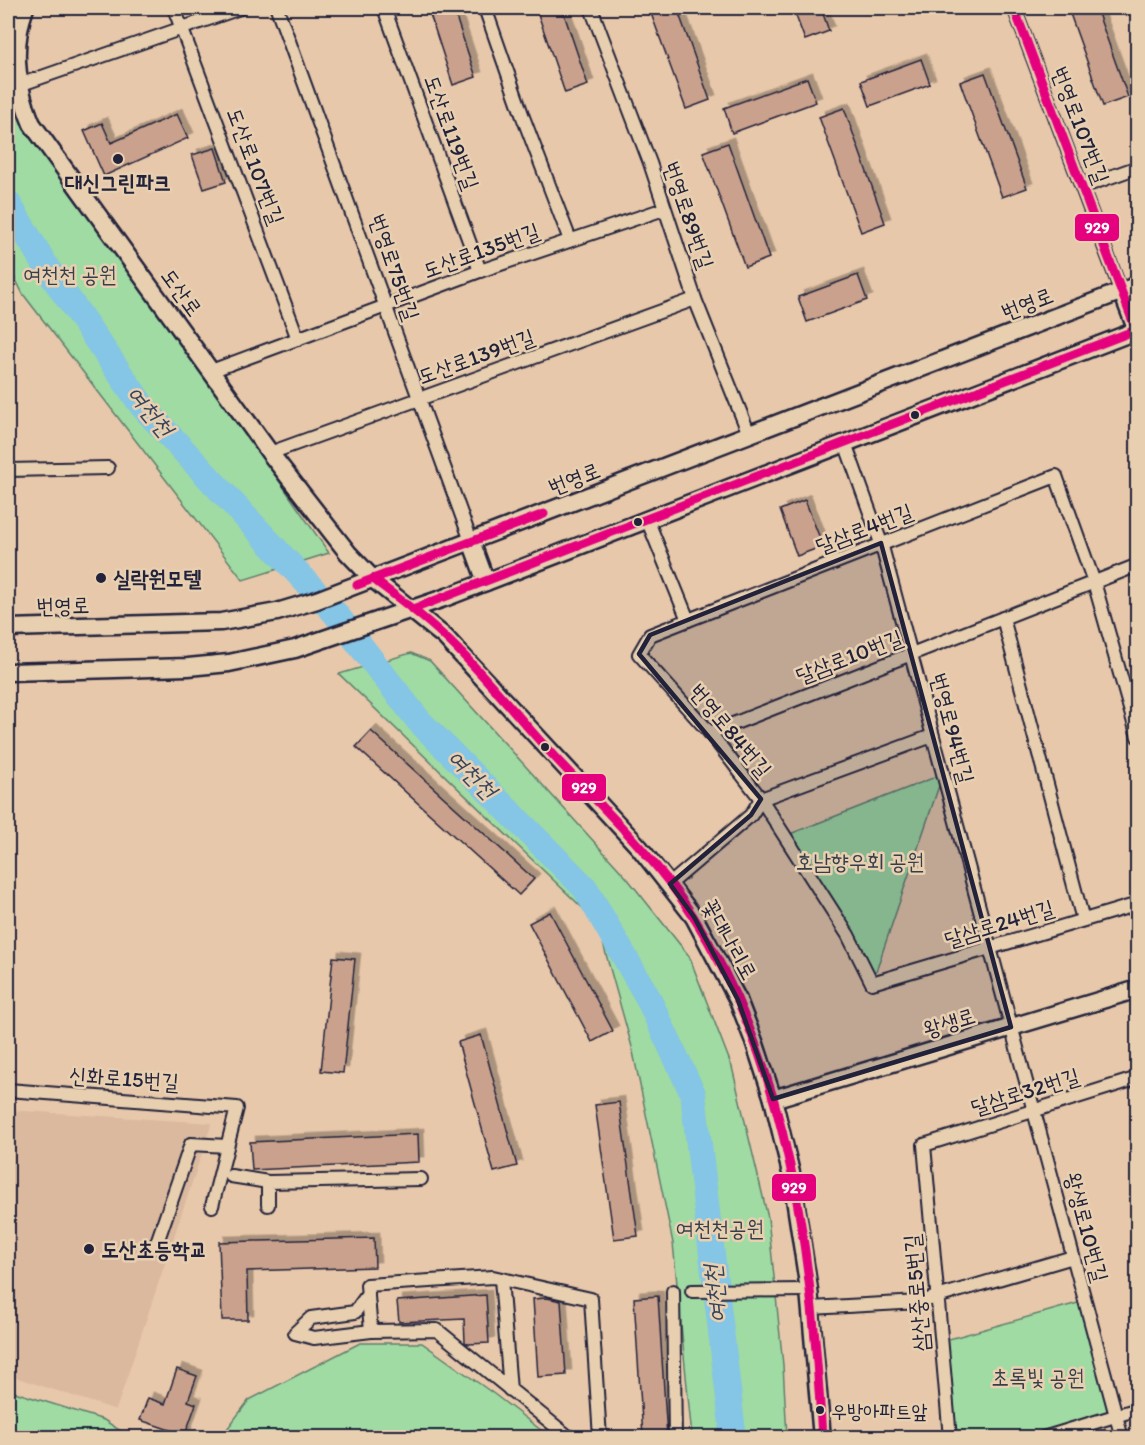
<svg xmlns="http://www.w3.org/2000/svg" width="1145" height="1445" viewBox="0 0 1145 1445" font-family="Itim,'Poor Story',sans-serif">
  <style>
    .built { fill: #dbb99f }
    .green { fill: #9fdba2; stroke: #607e6e; stroke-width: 1.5 }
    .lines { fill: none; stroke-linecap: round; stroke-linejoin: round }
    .river { stroke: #85c5e5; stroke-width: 26 }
    .building { fill: #caa18c; stroke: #22223b; stroke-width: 1.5; filter: url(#shadow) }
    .minor-casing { stroke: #22223b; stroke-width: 16 }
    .tertiary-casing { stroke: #22223b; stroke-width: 20 }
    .secondary-casing { stroke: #22223b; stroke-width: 21 }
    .minor { stroke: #e7cfb0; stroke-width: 12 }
    .tertiary { stroke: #e7cfb0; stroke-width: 15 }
    .secondary { stroke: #e7cfb0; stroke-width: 16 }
    .bus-1-casing { stroke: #e7cfb0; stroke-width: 14 }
    .bus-1 { stroke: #e5007d; stroke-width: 9 }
    .marked { fill: #22223b; fill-opacity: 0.2; stroke: #22223b; stroke-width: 4.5; stroke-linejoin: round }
    .poi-dot { fill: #22223b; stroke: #e7cfb0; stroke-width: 2 }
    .labels { text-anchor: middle; stroke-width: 5; stroke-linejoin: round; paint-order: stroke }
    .bus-label { font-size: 20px; fill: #22223b; stroke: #e7cfb0; text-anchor: start }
    .street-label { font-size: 22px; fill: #22223b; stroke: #e7cfb0 }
    .poi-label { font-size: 22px; font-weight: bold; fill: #22223b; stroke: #e7cfb0; text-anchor: start }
    .park-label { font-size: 22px; fill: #353e4a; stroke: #e7cfb0 }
    .water-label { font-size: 24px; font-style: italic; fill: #36435d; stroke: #e7cfb0 }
    .line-badge { stroke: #e7cfb0; stroke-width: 2 }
    .badge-label { font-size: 16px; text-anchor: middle; font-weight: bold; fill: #fff }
  </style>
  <defs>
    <filter id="shadow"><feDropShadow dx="5.5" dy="-5.5" stdDeviation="0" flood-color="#0004"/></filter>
  </defs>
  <rect width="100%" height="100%" fill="#e8c8aa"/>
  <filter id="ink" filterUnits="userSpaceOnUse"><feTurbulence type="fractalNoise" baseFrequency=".0167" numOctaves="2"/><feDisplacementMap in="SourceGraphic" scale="12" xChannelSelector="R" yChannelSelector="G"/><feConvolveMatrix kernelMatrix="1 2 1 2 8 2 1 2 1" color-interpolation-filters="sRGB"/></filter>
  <g filter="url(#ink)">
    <!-- built -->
    <path class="built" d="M8,1110L212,1123L116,1410L8,1375Z"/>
    <!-- green -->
    <g class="green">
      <path d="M8,8H21L19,106L329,553L243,580L23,294L8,264Z"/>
      <path d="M411,653L430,661L627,878L689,956L732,1067L768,1218L783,1365L787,1437H692L673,1243L632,1047L597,922L339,674Z"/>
      <path d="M943,774L872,983L785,836Z"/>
      <path d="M1085,1301L1116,1416L1043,1437H950L942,1341Z"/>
      <path d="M360,1343H422L494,1394L550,1437H221L249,1400Z"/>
      <path d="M8,1390L104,1420L130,1437H8Z"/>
    </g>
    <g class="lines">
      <!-- river -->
      <path class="river" d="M8,203L47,268L143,407L335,613L419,721L585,888L647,996L693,1094L732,1424L730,1438"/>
    </g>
    <!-- building -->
    <g class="building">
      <path d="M428,8H453L476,77L453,85Z"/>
      <path d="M536,8H562L588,85L565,93Z"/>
      <path d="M649,8H677L710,100L686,109Z"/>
      <path d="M793,8H821L829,31L805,40Z"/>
      <path d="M1068,8H1096L1128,97L1103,106Z"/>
      <path d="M921,59L930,84L870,106L861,81Z"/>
      <path d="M985,73L1027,188L1002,197L960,82Z"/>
      <path d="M807,78L816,102L732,133L724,108Z"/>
      <path d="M844,108L885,223L861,232L819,117Z"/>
      <path d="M177,114L188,138L104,176L84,131L102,123L111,143Z"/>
      <path d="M728,143L769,258L745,267L703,152Z"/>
      <path d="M215,148L226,182L204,189L192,155Z"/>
      <path d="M858,275L867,300L807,322L798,297Z"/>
      <path d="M805,500L823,546L797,556L780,510Z"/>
      <path d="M371,731L534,879L519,895L356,747Z"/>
      <path d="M550,912L613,1031L592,1042L529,923Z"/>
      <path d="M333,957L355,959L343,1073L321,1071Z"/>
      <path d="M481,1035L517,1166L494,1172L458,1042Z"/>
      <path d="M619,1102L638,1236L614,1239L595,1105Z"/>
      <path d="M418,1134L419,1162L252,1170L250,1142Z"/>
      <path d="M374,1238L375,1267L247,1271L248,1320H222L219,1242Z"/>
      <path d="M486,1295L489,1343L468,1344L465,1342L464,1319L399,1322L397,1301Z"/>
      <path d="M658,1296L667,1437H643L634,1298Z"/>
      <path d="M547,1298L561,1301L566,1375L538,1377L533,1299Z"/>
      <path d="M177,1369L197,1376L188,1401L196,1404L185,1435L140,1420L148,1398L165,1404Z"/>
    </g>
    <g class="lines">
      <defs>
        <g id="minor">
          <path d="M174,8L298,339"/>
          <path d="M277,8L471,541"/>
          <path d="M384,8L480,271"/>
          <path d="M485,8L523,117L570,240"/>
          <path d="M591,8L650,163L695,299L749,434"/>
          <path d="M1014,8L1121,291"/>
          <path d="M8,85H19L240,8"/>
          <path d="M1082,187L1138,167"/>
          <path d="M211,371L480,271L664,209"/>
          <path d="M845,443L881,543L1122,1438"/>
          <path d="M270,453L695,299"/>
          <path d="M8,470L108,468"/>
          <path d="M647,519L688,620"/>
          <path d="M1003,618L1083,920"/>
          <path d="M710,733L1138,565"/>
          <path d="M1138,737L1094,582L1056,476L650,635L639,654L710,733L761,799L848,935L872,983L1138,904"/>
          <path d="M670,884L751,815L761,799L932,736"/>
          <path d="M8,1090L237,1108L212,1206"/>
          <path d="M231,1176L268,1182"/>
          <path d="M268,1205V1182L421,1179"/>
          <path d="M155,1248L191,1144L227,1146"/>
          <path d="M501,1279L510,1390"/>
          <path d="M673,1291L675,1438"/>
          <path d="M692,1291L809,1290"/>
          <path d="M368,1294L355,1312L311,1318L295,1333L314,1338L371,1331"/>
          <path d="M811,1308L920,1302L1073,1257"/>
          <path d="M570,1438L437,1330L371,1331L367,1285L493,1277L591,1299L600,1438"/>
          <path d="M950,1438L924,1145L1138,1078"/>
          <path d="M1043,1438L1138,1409"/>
        </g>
        <path id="tertiary" d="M1121,291L1138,335"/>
        <g id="secondary">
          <path d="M25,8C11,47 16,86 32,124L270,453L348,553L373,579L445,637L639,847L694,917L738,1000L755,1044L773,1099L791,1173L809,1290L822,1438"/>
          <path d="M471,541L486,582"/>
          <path d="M8,628L221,622L277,612L317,600L1138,285"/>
          <path d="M8,672L188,667L229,663L295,649L447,597L1138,330"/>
          <path d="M773,1099L1138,989"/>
        </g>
      </defs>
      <!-- minor casing -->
      <use href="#minor" class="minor-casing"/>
      <!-- tertiary casing -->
      <use href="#tertiary" class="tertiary-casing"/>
      <!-- secondary casing -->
      <use href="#secondary" class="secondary-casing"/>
      <!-- minor -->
      <use href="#minor" class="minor"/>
      <!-- tertiary -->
      <use href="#tertiary" class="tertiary"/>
      <!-- secondary -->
      <use href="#secondary" class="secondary"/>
      <defs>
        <g id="bus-1">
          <path d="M373,579C397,597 422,615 444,636C483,672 515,714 550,752C599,805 654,855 693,916C791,1070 812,1259 822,1438"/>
          <path d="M357,585L544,514"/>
          <path d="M413,609L1136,330L1014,8"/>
        </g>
      </defs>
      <!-- bus-1 casing -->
      <use href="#bus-1" class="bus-1-casing"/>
      <!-- bus-1 -->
      <use href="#bus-1" class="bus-1"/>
    </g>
  </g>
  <!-- marked area -->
  <path class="marked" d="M881,543L1011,1027L773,1099L738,1000L694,917L670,884L751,815L761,799L639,654L650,635Z"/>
  <!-- markers -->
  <g class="poi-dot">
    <circle cx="118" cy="159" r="6"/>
    <circle cx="915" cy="415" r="5"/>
    <circle cx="638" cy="522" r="5"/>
    <circle cx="101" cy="578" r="6"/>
    <circle cx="545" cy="747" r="5"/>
    <circle cx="89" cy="1249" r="6"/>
    <circle cx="820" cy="1410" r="5"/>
  </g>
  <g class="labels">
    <!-- bus labels -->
    <g class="bus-label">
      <text x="831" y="1418">우방아파트앞</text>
    </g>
    <!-- street labels -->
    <g class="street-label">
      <text transform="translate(1081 125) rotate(69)" y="8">번영로107번길</text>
      <text transform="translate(452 132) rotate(70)" y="8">도산로119번길</text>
      <text transform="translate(256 166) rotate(69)" y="8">도산로107번길</text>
      <text transform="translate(689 215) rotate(71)" y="8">번영로89번길</text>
      <text transform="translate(481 250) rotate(-20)" y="8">도산로135번길</text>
      <text transform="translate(395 267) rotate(71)" y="8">번영로75번길</text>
      <text transform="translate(182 292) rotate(54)" y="8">도산로</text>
      <text transform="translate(1027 303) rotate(-21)" y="8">번영로</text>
      <text transform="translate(476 356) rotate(-20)" y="8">도산로139번길</text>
      <text transform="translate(574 478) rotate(-21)" y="8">번영로</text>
      <text transform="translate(864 528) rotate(-21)" y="8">달삼로4번길</text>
      <text transform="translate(63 605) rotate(-1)" y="8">번영로</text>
      <text transform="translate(849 656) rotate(-21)" y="8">달삼로10번길</text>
      <text transform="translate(953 728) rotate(75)" y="8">번영로94번길</text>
      <text transform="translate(731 730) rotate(50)" y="8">번영로84번길</text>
      <text transform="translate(999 923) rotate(-17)" y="8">달삼로24번길</text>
      <text transform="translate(730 939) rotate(61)" y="8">꽃대나리로</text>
      <text transform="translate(949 1022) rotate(-17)" y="8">왕생로</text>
      <text transform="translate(124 1078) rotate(4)" y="8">신화로15번길</text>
      <text transform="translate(1025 1091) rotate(-17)" y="8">달삼로32번길</text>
      <text transform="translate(1087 1227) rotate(75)" y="8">왕생로10번길</text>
      <text transform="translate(916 1293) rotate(-95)" y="8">삼산중로5번길</text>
    </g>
    <!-- poi labels -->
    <g class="poi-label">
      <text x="118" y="190" text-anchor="middle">대신그린파크</text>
      <text x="113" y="586">실락원모텔</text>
      <text x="101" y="1257">도산초등학교</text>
    </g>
    <!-- park labels -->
    <g class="park-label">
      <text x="70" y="282">여천천 공원</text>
      <text x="860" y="869">호남향우회 공원</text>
      <text x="720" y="1236">여천천공원</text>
      <text x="1038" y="1385">초록빛 공원</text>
    </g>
    <!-- water labels -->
    <g class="water-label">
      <text transform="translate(150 411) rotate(50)" y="8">여천천</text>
      <text transform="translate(472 774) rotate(45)" y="8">여천천</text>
      <text transform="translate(715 1294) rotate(-96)" y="8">여천천</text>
    </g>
  </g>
  <g class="line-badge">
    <rect x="1074" y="213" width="46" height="29" rx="6" fill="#e5007d"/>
    <rect x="561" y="773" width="46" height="29" rx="6" fill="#e5007d"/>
    <rect x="771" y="1173" width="46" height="29" rx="6" fill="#e5007d"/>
  </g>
  <g class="badge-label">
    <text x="1097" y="233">929</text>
    <text x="584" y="793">929</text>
    <text x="794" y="1193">929</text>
  </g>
  <!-- margin -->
  <rect width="1145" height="1445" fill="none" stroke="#e7cfb0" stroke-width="30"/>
  <rect x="15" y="15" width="1115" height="1415" fill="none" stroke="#22223b" stroke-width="2" filter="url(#ink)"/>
</svg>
